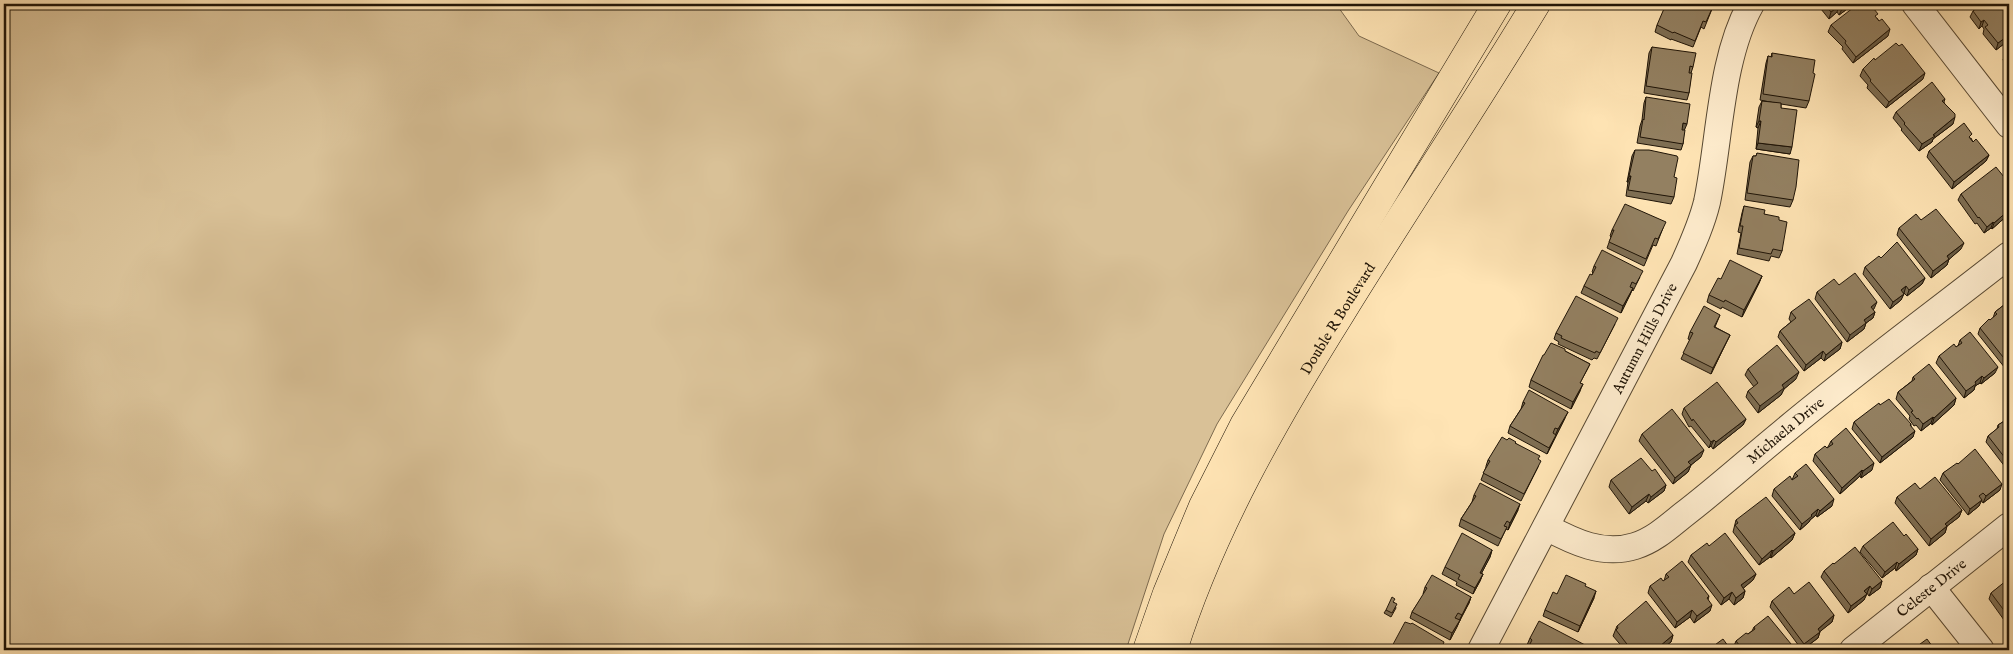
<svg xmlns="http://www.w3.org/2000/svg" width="2013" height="654" viewBox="0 0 2013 654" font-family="'IM FELL English',serif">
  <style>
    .green { fill: #d9c197; stroke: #7c6a4f }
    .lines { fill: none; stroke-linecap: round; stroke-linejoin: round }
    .minor-casing { stroke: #574832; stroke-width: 28 }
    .major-casing { stroke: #1f1407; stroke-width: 29 }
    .minor { stroke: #ffedce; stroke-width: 26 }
    .major { stroke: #ffe4b4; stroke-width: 28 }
    .wall { fill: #7e6e53; stroke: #1f1407 }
    .shaded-wall { fill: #675a44; stroke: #1f1407 }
    .building { fill: #938061; stroke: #1f1407 }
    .labels { text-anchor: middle; stroke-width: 4; stroke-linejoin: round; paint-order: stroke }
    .street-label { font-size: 15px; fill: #1f1407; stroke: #ffedce }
  </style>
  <rect width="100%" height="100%" fill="#ffe4b4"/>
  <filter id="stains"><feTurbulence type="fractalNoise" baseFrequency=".004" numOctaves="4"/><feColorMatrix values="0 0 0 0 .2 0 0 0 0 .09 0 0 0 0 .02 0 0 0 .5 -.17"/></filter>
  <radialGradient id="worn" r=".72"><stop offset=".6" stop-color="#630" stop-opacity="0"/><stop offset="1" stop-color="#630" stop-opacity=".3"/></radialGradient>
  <!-- green -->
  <path class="green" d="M4,4H1336L1359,36L1439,73L1348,211L1217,424L1164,534L1126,650H4Z"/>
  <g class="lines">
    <defs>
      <g id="minor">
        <path d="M1915,4L2009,125"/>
        <path id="s1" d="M1546,527C1574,542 1603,556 1635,546C1654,540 1668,527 1683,515C1717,489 1749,460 1782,433C1856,371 1934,314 2009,255"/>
        <path d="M1931,587L1981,650"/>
        <path id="s2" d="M1481,650L1684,263C1693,243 1702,223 1707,202C1720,140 1720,59 1751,4"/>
        <path id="s3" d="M1853,650L2009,526"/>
      </g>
      <g id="major">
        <path d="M1147,650L1167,593L1203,506L1244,425L1497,4"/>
        <path id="s4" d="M1173,650C1211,530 1274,420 1341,313C1405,209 1473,108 1536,4"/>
      </g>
    </defs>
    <!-- minor casing -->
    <use href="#minor" class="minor-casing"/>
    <!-- major casing -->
    <use href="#major" class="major-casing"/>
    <!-- minor -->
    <use href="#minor" class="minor"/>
    <!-- major -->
    <use href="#major" class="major"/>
  </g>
  <!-- wall -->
  <g class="wall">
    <path d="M1714,4L1704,29L1701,27L1693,47L1671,39V40L1655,32L1657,25Z"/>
    <path d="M1817,4H1854L1839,15L1837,12L1829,19Z"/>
    <path d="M1964,4H1972L1967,8Z"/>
    <path d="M2009,4V40L1996,50L1983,34L1984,29L1982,26L1979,29L1970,17L1973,11Z"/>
    <path d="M1877,18L1888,36L1853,63L1842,49L1843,47L1828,32L1831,25Z"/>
    <path d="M1652,47L1693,67L1691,73L1689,93L1687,100L1644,93L1649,53Z"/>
    <path d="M2009,50V67L2003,60L2006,53Z"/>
    <path d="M1772,53L1809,101L1806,108L1781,104V108L1790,154L1756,149L1758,128L1756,127L1759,107L1762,101L1775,103L1760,100L1766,63L1768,56L1771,57Z"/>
    <path d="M1875,60L1923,79L1886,108L1867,88L1868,85L1860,76L1863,69Z"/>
    <path d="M1646,97L1684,130L1683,144L1681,150L1637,143L1640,126L1642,120L1644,103Z"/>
    <path d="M1945,99L1944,102L1953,124L1933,139L1932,142L1919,151L1901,130L1902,129L1893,118L1896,112Z"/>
    <path d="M1971,138L1973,142L1989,155L1986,161L1952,189L1927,157L1929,151Z"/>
    <path d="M1635,150L1674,197L1671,204L1626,196L1628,182H1627L1632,156Z"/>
    <path d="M1757,153L1793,200L1790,207L1745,200L1750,162L1753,156H1756Z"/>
    <path d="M2008,182L2006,186L2009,190V214L1992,229L1991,228L1984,233L1977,223L1975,224L1958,200L1961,194Z"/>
    <path d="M1744,206L1779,220L1782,251L1779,258L1771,256L1769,261L1737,254L1741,233L1738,232L1742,213Z"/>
    <path d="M1921,220L1961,249L1949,259L1947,265L1931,278L1897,235L1899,228Z"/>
    <path d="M1663,228L1656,246L1653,245L1644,266L1607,248L1611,237L1610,236L1612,230Z"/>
    <path d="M1881,258L1925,278L1922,284L1907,296L1904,293L1901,300L1890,309L1863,274L1865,267Z"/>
    <path d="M1594,266L1640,277L1633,291L1632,290L1621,313L1581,293L1584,286L1593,273L1592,272Z"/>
    <path d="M1762,276L1759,283L1742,317L1722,307L1721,309L1707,302L1709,295L1721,279Z"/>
    <path d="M1839,285L1874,309L1873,310L1875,312L1873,318L1866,323L1864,329L1847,342L1815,299L1817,292Z"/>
    <path d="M2009,301V365L2005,368L1978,334L1980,328L1993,318L1995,312Z"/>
    <path d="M1791,312L1842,342L1840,349L1824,361L1821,358L1804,371L1778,337L1780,331L1791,322L1789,319Z"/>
    <path d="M1720,315L1715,327L1730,335L1727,341L1711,374L1681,359L1690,340L1688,339L1690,332Z"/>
    <path d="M1615,324L1597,359L1594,358L1592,360L1558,344L1559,342L1554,339L1556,333Z"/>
    <path d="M1960,340L1995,373L1981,384L1980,383L1975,386L1974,390L1964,398L1936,363L1939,356L1956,347L1958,346Z"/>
    <path d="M1565,351L1590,364L1587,370L1580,383V391L1571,409L1529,387L1531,380L1544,355Z"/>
    <path d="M1748,369L1796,379L1784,389L1781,395L1758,413L1746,397L1748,391L1754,387L1745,375Z"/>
    <path d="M1913,377L1956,398L1954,405L1932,425L1931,423L1921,431L1916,425L1914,426L1909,419L1910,416L1896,399L1898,392L1912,381Z"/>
    <path d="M1523,402L1565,418L1547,454L1508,433L1510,426L1521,409Z"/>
    <path d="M1880,405L1911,424V426L1913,437L1880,463L1852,429L1854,422Z"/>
    <path d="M1684,408L1746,419L1743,425L1713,449L1711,446L1709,448L1691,426L1689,427L1682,414Z"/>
    <path d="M2009,418V472L1986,442L1988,436L1997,429L1998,425Z"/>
    <path d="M1642,434L1701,457L1691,465L1688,472L1673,484L1639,441Z"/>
    <path d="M1831,441L1872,470L1861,478L1860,476L1840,494L1813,461L1815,454L1828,447Z"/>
    <path d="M1515,443L1539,460L1538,467L1521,501L1481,480L1486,467V466L1488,460Z"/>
    <path d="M1958,464L2000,490L1983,503L1981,500L1979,506L1968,515L1940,480L1943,473Z"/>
    <path d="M1652,471L1666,485L1664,491L1648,503L1646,501L1629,514L1609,487L1611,480Z"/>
    <path d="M1795,473L1832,506L1817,517L1816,515L1810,520L1809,522L1800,530L1772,496L1774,489L1792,480Z"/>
    <path d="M1920,489L1962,510L1959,517L1947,526L1945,533L1929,546L1895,503L1897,497Z"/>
    <path d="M1474,495L1518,510L1508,530L1506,529L1498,546L1459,526L1461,519L1472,502Z"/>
    <path d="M1736,520L1795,533L1792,540L1771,558L1770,557L1759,565L1733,532Z"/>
    <path d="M1904,536L1918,549L1916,555L1896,571L1895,568L1882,578L1860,552L1863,546Z"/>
    <path d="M1709,546L1756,574L1753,580L1743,588L1745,591L1743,598L1734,605L1729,599L1721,605L1688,562L1691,555Z"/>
    <path d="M1492,550L1490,557L1481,574H1483L1480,581L1473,594L1456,585L1457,582L1442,574L1445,567Z"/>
    <path d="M1834,564L1882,581L1880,588L1869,596L1867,593L1866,594L1864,600L1848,613L1821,577L1824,571Z"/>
    <path d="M1666,574L1709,596L1708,600L1710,611L1694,623L1690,617L1675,628L1648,593L1650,586L1664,581Z"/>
    <path d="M2009,574V627L1989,599L1991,593L2004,583L2006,577Z"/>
    <path d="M1425,587L1471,597L1469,603L1450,640L1410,618L1412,612L1424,594H1423Z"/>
    <path d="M1585,587L1594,598L1578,632L1543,616L1545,610L1557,594Z"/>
    <path d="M1794,594L1834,615L1832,622L1820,631L1818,638L1802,650L1770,607L1772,601Z"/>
    <path d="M1394,602L1396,608L1391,617L1384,613L1386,610Z"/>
    <path d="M1617,626L1673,635L1671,642L1662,649L1663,650H1625L1613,636Z"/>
    <path d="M1754,627L1796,650H1735L1733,648L1736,641L1748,634L1752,631Z"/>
    <path d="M1530,638L1585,650L1529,646L1527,645Z"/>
  </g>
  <!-- shaded-wall -->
  <g class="shaded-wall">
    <path d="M1848,4H1854L1839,15L1842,9Z"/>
    <path d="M1839,6L1837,12L1829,19L1831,12Z"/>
    <path d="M1984,20L1982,26L1979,29L1981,22Z"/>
    <path d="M1890,29L1888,36L1853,63L1856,57Z"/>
    <path d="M2009,35V40L1996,50L1998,43Z"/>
    <path d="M1925,73L1923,79L1886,108L1889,102Z"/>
    <path d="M1955,117L1953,124L1933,139L1932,142L1919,151L1922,144Z"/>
    <path d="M1759,121H1761L1758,128L1756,127Z"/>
    <path d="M1683,123L1687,124L1684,131L1680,130Z"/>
    <path d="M1758,143L1792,147L1790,154L1756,149Z"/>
    <path d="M1989,155L1986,161L1952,189L1954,182Z"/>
    <path d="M1629,176H1631L1628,182H1627Z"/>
    <path d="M2009,210V214L1992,229L1994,223Z"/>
    <path d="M1993,222L1991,228L1984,233L1987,227Z"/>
    <path d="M1964,243L1961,249L1945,263L1947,256Z"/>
    <path d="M1949,259L1947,265L1931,278L1933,271Z"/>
    <path d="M1762,276L1759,283L1742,317L1744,310Z"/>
    <path d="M1925,278L1922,284L1907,296L1909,290Z"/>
    <path d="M1906,286L1904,293L1898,297L1901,290Z"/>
    <path d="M1633,288L1630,295L1621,313L1623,306Z"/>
    <path d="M1904,294L1901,300L1890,309L1893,302Z"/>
    <path d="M1877,302L1874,309L1868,313L1871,307Z"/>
    <path d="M1875,312L1873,318L1866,323L1864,329L1847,342L1850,335L1864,320Z"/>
    <path d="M1730,335L1727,341L1711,374L1713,368Z"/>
    <path d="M1842,342L1840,349L1824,361L1826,355Z"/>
    <path d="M1823,351L1821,358L1804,371L1806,365Z"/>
    <path d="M2009,360V365L2005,368L2007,362Z"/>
    <path d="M1998,367L1995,373L1981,384L1984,378Z"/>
    <path d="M1799,372L1796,379L1784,389L1781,395L1758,413L1760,406L1782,385Z"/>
    <path d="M1982,376L1980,383L1975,386L1974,390L1964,398L1966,391L1975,382Z"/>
    <path d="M1583,384L1580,391L1571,409L1573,402Z"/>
    <path d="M1956,398L1954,405L1932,425L1934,418Z"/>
    <path d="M1568,412L1547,454L1558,429Z"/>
    <path d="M1933,417L1931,423L1921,431L1923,424Z"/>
    <path d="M1746,419L1743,425L1713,449L1716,442Z"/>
    <path d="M1915,431L1913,437L1880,463L1882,457Z"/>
    <path d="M1714,440L1711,446L1709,448L1711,442Z"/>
    <path d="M1704,450L1701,457L1686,469L1688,462Z"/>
    <path d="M1874,463L1872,470L1861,478L1863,471Z"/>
    <path d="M1691,465L1688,472L1673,484L1675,478Z"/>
    <path d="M1862,470L1860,476L1840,494L1842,488Z"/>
    <path d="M2002,484L2000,490L1983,503L1986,496Z"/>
    <path d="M1666,485L1664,491L1648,503L1651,497Z"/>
    <path d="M1649,494L1646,501L1629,514L1632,507Z"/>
    <path d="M1834,499L1832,506L1817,517L1820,511Z"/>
    <path d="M1982,500L1979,506L1968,515L1970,509Z"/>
    <path d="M1520,504L1518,510L1508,530L1510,523Z"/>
    <path d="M1818,509L1816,515L1810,520L1809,522L1800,530L1802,524L1811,515Z"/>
    <path d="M1962,510L1959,517L1942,530L1945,524Z"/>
    <path d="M1947,526L1945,533L1929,546L1931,539Z"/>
    <path d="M1795,533L1792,540L1771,558L1773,551Z"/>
    <path d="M1918,549L1916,555L1896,571L1899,564Z"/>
    <path d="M1492,550L1490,557L1478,580L1480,573Z"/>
    <path d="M1772,550L1770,557L1759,565L1762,559Z"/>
    <path d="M1897,562L1895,568L1882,578L1885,572Z"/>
    <path d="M1483,574L1480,581L1473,594L1475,588Z"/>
    <path d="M1756,574L1753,580L1739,592L1741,585Z"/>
    <path d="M1882,581L1880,588L1869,596L1872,589Z"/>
    <path d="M1870,586L1867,593L1862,597L1864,591Z"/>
    <path d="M1596,591L1594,598L1578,632L1580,626Z"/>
    <path d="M1745,591L1743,598L1734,605L1736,598Z"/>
    <path d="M1732,592L1729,599L1721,605L1724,598Z"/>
    <path d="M1867,594L1864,600L1848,613L1851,606Z"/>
    <path d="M1471,597L1469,603L1459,621Z"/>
    <path d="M1712,605L1710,611L1694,623L1697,616Z"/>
    <path d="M1692,610L1690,617L1675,628L1677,622Z"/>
    <path d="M1834,615L1832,622L1817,634L1820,632L1818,638L1802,650L1804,644L1818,629Z"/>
    <path d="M1460,620L1457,627L1450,640L1452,633Z"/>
    <path d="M1673,635L1671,642L1660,650V646Z"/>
  </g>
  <!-- building -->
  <g class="building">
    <path d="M1666,4H1714L1706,22L1703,21L1695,41L1674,32L1673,33L1657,25Z"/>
    <path d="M1824,4H1848L1842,9L1839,6L1831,12Z"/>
    <path d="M1858,4H1870L1878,14L1875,16L1879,21L1882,19L1890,29L1856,57L1845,43L1846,41L1831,25Z"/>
    <path d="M1982,4H2009V35L1998,43L1985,27L1988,25L1984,20L1981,22L1973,11Z"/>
    <path d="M1896,43L1899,46L1902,44L1925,73L1889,102L1870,81L1871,80L1863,69L1874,58L1875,60Z"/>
    <path d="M1652,47L1696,53L1693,67L1690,66L1689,73H1692L1689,93L1646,86Z"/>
    <path d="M2009,50V58L2006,53Z"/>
    <path d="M1772,53L1815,60L1813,73L1815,74L1809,101L1763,94L1768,56L1772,57Z"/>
    <path d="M1932,82L1945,99L1942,101L1955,114V117L1933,135L1935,136L1922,144L1904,124L1905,123L1896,112Z"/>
    <path d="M1646,97L1690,104L1687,124L1683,123L1682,130H1685L1683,144L1640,137L1643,119L1644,120Z"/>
    <path d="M1762,101L1781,103V108L1797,110L1792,147L1758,143L1761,121H1759Z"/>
    <path d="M1964,123L1972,134L1969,137L1973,142L1976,139L1989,155L1954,182L1929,151Z"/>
    <path d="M1635,150H1649L1677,156L1678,158L1674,177L1677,178L1674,197L1628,190L1631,176H1629Z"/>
    <path d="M1757,153L1799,160L1796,187L1793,200L1747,193L1753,156H1756Z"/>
    <path d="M1996,167L2008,182L2005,184L2009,190V210L1994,223L1993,222L1987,227L1979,217L1978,218L1961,194Z"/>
    <path d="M1625,204L1666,222L1658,239L1655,238L1646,259L1609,242L1614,230H1612Z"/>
    <path d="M1744,206L1765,210L1764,214L1779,217V220L1787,222L1782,251L1773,249L1771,254L1739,248L1743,226H1740Z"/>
    <path d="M1936,209L1964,243L1947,256L1949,259L1933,271L1899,228L1916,214L1921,220Z"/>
    <path d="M1897,242L1925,278L1909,290L1906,286L1901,290L1904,294L1893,302L1865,267L1879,256L1881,258Z"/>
    <path d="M1602,250L1643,271L1636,284L1632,282L1630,287L1633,288L1623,306L1584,286L1590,274L1592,275L1596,267L1594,266Z"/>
    <path d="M1730,260L1762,276L1744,310L1725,300L1724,302L1709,295L1718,278L1721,279Z"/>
    <path d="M1855,273L1877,302L1871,307L1875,312L1864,320L1866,323L1850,335L1817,292L1834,279L1839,285Z"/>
    <path d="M1576,296L1618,318L1600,353L1596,351L1595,353L1561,338L1562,336L1556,333Z"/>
    <path d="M1809,299L1842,342L1826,355L1823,351L1806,365L1780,331L1796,318L1791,312Z"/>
    <path d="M2009,301V360L2007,362L1980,328L1989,319L1990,320L1997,314L1995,312Z"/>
    <path d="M1704,306L1720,315L1714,327L1730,335L1713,368L1683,353L1693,333L1690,332Z"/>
    <path d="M1970,332L1998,367L1984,378L1982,376L1975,382L1976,384L1966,391L1939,356L1954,344L1956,347L1962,343L1960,340Z"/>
    <path d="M1551,343L1565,349V351L1590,364L1580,383L1583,384L1573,402L1531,380L1543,355H1544Z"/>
    <path d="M1777,345L1799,372L1782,385L1784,388L1760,406L1748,391L1758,383L1748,369Z"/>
    <path d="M1929,364L1956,398L1934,418L1933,417L1923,424L1918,418L1917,419L1911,412L1913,411L1898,392L1915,379L1913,377Z"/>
    <path d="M1717,382L1746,419L1716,442L1714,440L1711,442L1693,419L1692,421L1684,408Z"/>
    <path d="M1529,390L1568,412L1558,429L1555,428L1553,433L1556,435L1549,448L1510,426L1525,403L1523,402Z"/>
    <path d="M1889,399L1911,424L1910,425L1915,431L1882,457L1854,422L1879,403L1880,405Z"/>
    <path d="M1672,409L1704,450L1688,462L1691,465L1675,478L1642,434Z"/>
    <path d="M2009,418V463L1988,436L1999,427L1998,425Z"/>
    <path d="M1846,428L1874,463L1863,471L1862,470L1842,488L1815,454L1825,446L1827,448L1833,444L1831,441Z"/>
    <path d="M1502,437L1507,440L1509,438L1516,442L1515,443L1540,456L1538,459L1541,461L1524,494L1483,473L1490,461L1488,460Z"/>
    <path d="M1975,449L2002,484L1986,496L1983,493L1979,496L1982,500L1970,509L1943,473L1957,463L1958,464Z"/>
    <path d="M1641,458L1652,471L1655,469L1666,485L1651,497L1649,494L1632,507L1611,480Z"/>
    <path d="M1806,464L1834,499L1820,511L1818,509L1811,515L1812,516L1802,524L1774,489L1790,476L1792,480L1798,476L1795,473Z"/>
    <path d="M1935,477L1962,510L1945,524L1947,526L1931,539L1897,497L1915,483L1920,489Z"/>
    <path d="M1480,483L1520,504L1510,523L1507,521L1504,526L1507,527L1501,539L1461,519L1476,496L1474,495Z"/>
    <path d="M1766,497L1795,533L1773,551L1772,550L1762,559L1735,525L1738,523L1736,520Z"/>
    <path d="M1893,522L1904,536L1906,534L1918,549L1899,564L1897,562L1885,572L1863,546Z"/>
    <path d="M1462,533L1492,550L1480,573L1483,574L1475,588L1458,579L1460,575L1445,567Z"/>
    <path d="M1725,533L1756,574L1741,585L1745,591L1736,598L1732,592L1724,598L1691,555L1707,543L1709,546Z"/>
    <path d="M1855,547L1882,581L1872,589L1870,586L1864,591L1867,594L1851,606L1824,571L1833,563L1834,564Z"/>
    <path d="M1682,561L1709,596L1707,598L1712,605L1697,616L1692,610L1677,622L1650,586L1661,578L1663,581L1669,577L1666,574Z"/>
    <path d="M2009,574V617L1991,593L2007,580L2006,577Z"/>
    <path d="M1432,575L1471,597L1462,615L1458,613L1455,618L1460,620L1452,633L1412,612L1427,588L1425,587Z"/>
    <path d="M1566,575L1586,584L1585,586L1596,591L1580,626L1545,610L1553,592L1557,594Z"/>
    <path d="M1809,582L1834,615L1818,629L1820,632L1804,644L1772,601L1789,587L1794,594Z"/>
    <path d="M1392,597L1395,599L1393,602L1397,604L1392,613L1386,610Z"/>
    <path d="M1646,601L1673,635L1660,646L1663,650H1630L1629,649L1630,648L1616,630L1618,628L1617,626Z"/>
    <path d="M1768,616L1796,650H1743L1736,641L1746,633L1748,634L1755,629L1754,627Z"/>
    <path d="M1539,621L1587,646L1584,650H1527L1532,640L1530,638Z"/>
    <path d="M1405,622L1411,624L1412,623L1444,642L1441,650H1390Z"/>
    <path d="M1723,639L1731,650H1708Z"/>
    <path d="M1927,639L1935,650H1918L1916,647Z"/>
  </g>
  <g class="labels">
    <!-- street labels -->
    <g class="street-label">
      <text dy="5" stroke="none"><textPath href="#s4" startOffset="371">Double R Boulevard</textPath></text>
      <text dy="5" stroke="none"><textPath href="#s2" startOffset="352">Autumn Hills Drive</textPath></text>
      <text dy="5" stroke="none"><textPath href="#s1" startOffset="284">Michaela Drive</textPath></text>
      <text dy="5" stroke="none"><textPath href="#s3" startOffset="100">Celeste Drive</textPath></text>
    </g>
  </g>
  <!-- margin -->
  <rect width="2013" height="654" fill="none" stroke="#ffe4b4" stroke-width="20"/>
  <rect x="5" y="5" width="2003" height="644" fill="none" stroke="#1f1407" stroke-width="2.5"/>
  <rect x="10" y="10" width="1993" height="634" fill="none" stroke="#1f1407"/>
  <rect width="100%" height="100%" filter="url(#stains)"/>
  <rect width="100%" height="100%" fill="url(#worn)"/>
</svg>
